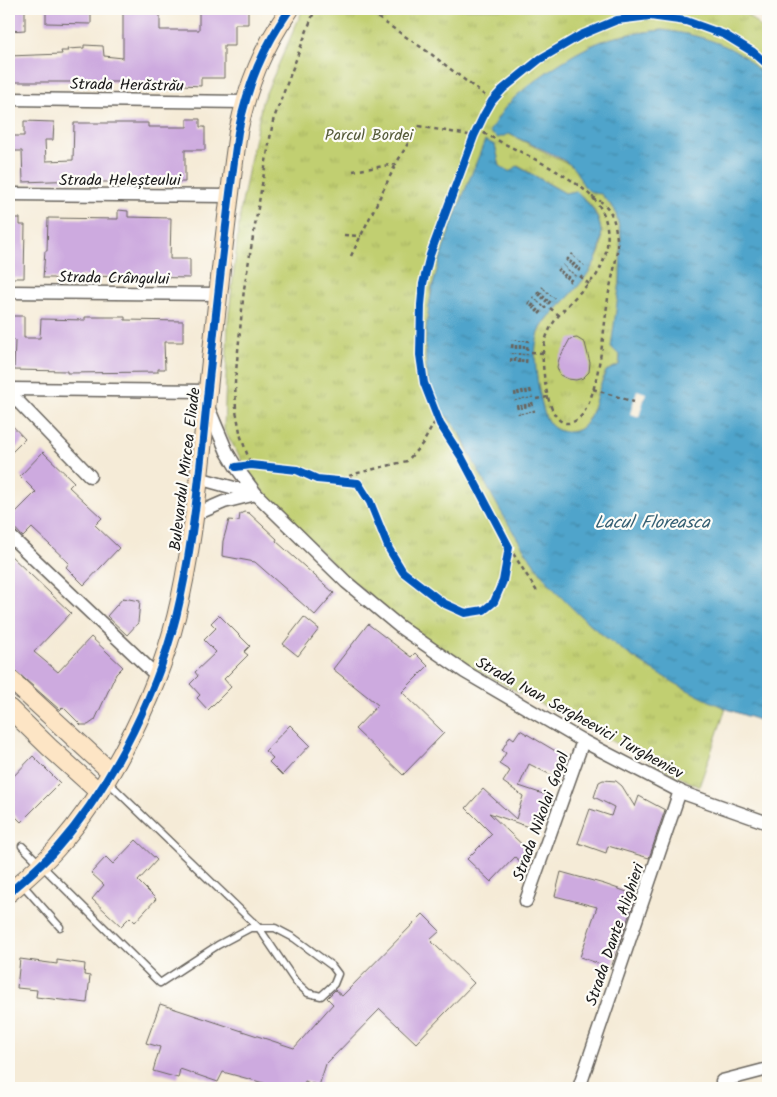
<svg xmlns="http://www.w3.org/2000/svg" width="777" height="1097" viewBox="0 0 777 1097" font-family="Kalam,sans-serif">
  <style>
    .grass { fill: url(#grass-tufts); stroke: #6e7646 }
    .water { fill: url(#water-ripples); stroke: #366074 }
    .pier { fill: #f5ebd7 }
    .building { fill: #cdaadf }
    .lines { fill: none; stroke-linecap: round; stroke-linejoin: round }
    .lane-casing { stroke: #68645d; stroke-width: 9 }
    .street-casing { stroke: #68645d; stroke-width: 15 }
    .secondary-casing { stroke: #68645d; stroke-width: 20 }
    .path { stroke: #68645d; stroke-width: 2.5; stroke-dasharray: 4 4; stroke-linecap: butt }
    .lane { stroke: #fff; stroke-width: 6 }
    .street { stroke: #fff; stroke-width: 12 }
    .secondary { stroke: #fde5c5; stroke-width: 18 }
    .cycleway-casing { stroke: #fdfcf7; stroke-width: 11 }
    .cycleway { stroke: #0057b8; stroke-width: 8 }
    .labels { text-anchor: middle; stroke-width: 4.5; stroke-linejoin: round; paint-order: stroke }
    .street-label { font-size: 16px; fill: #1c1c1c; stroke: #fdfcf7 }
    .park-label { font-size: 16px; fill: #565b3a; stroke: #fdfcf7 }
    .water-label { font-size: 18px; font-style: italic; fill: #366074; stroke: #fdfcf7 }
  </style>
  <defs>
    <pattern id="grass-tufts" width="24" height="20" patternUnits="userSpaceOnUse" patternTransform="scale(1.25)"><rect width="24" height="20" fill="#c1cf71"/><path d="M3 7l-1-3M5 7V3M7 7l1-3M15 17l-1-3M17 17v-4M19 17l1-3" fill="none" stroke="#a5b161"/></pattern>
    <pattern id="water-ripples" width="26" height="14" patternUnits="userSpaceOnUse" patternTransform="scale(1.25)"><rect width="26" height="14" fill="#4fa4cb"/><path d="M2 4q2-2 4 0t4 0M15 11q2-2 4 0t4 0" fill="none" stroke="#4185a4"/></pattern>
  </defs>
  <rect width="100%" height="100%" fill="#fdfcf7"/>
  <filter id="ink" filterUnits="userSpaceOnUse"><feTurbulence type="fractalNoise" baseFrequency=".02" numOctaves="2"/><feDisplacementMap in="SourceGraphic" scale="10" xChannelSelector="R" yChannelSelector="G"/><feConvolveMatrix kernelMatrix="1 2 1 2 8 2 1 2 1" color-interpolation-filters="sRGB"/></filter>
  <filter id="wash" filterUnits="userSpaceOnUse"><feTurbulence type="fractalNoise" baseFrequency=".0096" numOctaves="4" result="noise"/><feDisplacementMap in="SourceGraphic" scale="20" xChannelSelector="R" yChannelSelector="G"/><feGaussianBlur stdDeviation="1.12" result="paint"/><feColorMatrix in="noise" values="0 0 0 0 0 0 0 0 0 0 0 0 0 0 0 0 0 1.4 0 .05"/><feComposite in="paint" operator="in"/></filter>
  <g filter="url(#wash)">
    <rect width="100%" height="100%" fill="#f5ebd7"/>
    <!-- grass -->
    <path class="grass" d="M303,9H741L768,34V80L745,58L662,30L631,34L608,40L588,47L566,60L538,79L509,134L569,164L601,194L615,210L621,235V260L620,281L612,347L620,356L619,365L606,371C603,379 599,388 597,396C591,414 586,437 561,431C550,428 545,419 543,408C538,386 530,356 539,333C544,320 553,313 562,304C574,291 594,267 600,251C604,238 600,218 592,207C588,201 581,196 576,191L565,193L518,166L510,172L500,166L495,145L469,184L462,198L431,290L426,363L429,384L437,406L453,423L459,432L470,455L509,524L526,552L558,593L590,625L631,656L672,680L726,708L699,787L450,656L390,614L340,570L279,511L250,474L224,430L228,322L241,208L262,102Z"/>
    <!-- water -->
    <path class="water" d="M662,30C692,34 720,40 746,58C754,65 761,73 768,80V723C754,718 739,714 725,708C663,681 591,635 548,582C530,560 515,535 500,510C488,488 475,466 465,443C459,428 448,419 438,407C430,396 427,378 426,364C420,286 458,211 485,140L495,145L500,166L510,172L517,166L565,193L576,191C622,231 598,267 563,303C553,313 544,320 539,333C531,354 538,387 543,408C545,418 550,428 561,431C586,437 591,414 597,396C599,388 603,379 606,371L619,365L620,356L611,347L620,281L621,235L615,210L601,194C579,193 583,175 569,164C555,153 525,142 509,134L498,138L489,132C495,122 502,110 511,101C535,78 577,49 608,39C626,34 644,32 662,30Z"/>
    <!-- pier -->
    <path class="pier" d="M637,390L646,393L639,417L630,414Z"/>
    <g id="blocks">
      <!-- building -->
      <g class="building">
        <path d="M9,9H25V30L9,31Z"/>
        <path d="M46,9H91V24L46,23Z"/>
        <path d="M123,9H160V30H199V9H248V24H235V46H224V78H201V86L127,82H9V56L62,54L61,51H68L67,49L84,48V45L103,46L104,56L123,58Z"/>
        <path d="M187,119H200V127H205V150H185V182H78V180L23,182L22,151H11V136H24V121L54,122L53,140H45L46,161L73,160L74,123H148V127H187Z"/>
        <path d="M118,210L128,211V217L171,218L170,259H190V278L80,276L79,280L61,281L53,278H43L45,251H47L48,218L118,219Z"/>
        <path d="M9,218H20V225H25L24,278H9Z"/>
        <path d="M10,316H24V338H40L41,319L85,320V317H125V320L183,321V342H164L165,369H158V372L67,373V371L14,370L15,340H9Z"/>
        <path d="M577,338L585,343L590,363L589,372L583,378L576,380L568,379L560,375L557,367L559,359L570,339Z"/>
        <path d="M9,422L25,439L9,455Z"/>
        <path d="M43,452L74,482L69,487L102,518L95,525L119,548L84,585L66,567L69,563L32,528L23,537L9,522V519L36,492L20,476Z"/>
        <path d="M244,512L249,513L277,539L276,541L334,593L315,615L255,562L222,556L223,541L229,520L239,521L240,514Z"/>
        <path d="M9,554L71,613L34,652L58,672L91,637L123,667L116,674L95,720L88,725H81L63,707L60,710L9,665Z"/>
        <path d="M123,598L140,601L138,623L127,635L107,616Z"/>
        <path d="M219,615L250,646L244,652L248,655L224,679L231,687L208,710L197,698L200,695L190,684L198,676L195,672L216,652L204,640L216,628L211,623Z"/>
        <path d="M304,617L319,629L298,656L283,644Z"/>
        <path d="M368,624L411,657L415,653L428,666L402,692L444,733L403,775L355,729L378,705L333,669Z"/>
        <path d="M290,725L310,745L282,775L269,762L273,758L265,751Z"/>
        <path d="M520,730L564,756L555,777L529,764L519,786L549,796L537,830L489,813L531,853L522,863L515,857L491,882L467,859L492,834L466,808L483,789L516,819L523,796L503,782L510,771L499,764L506,753L502,750L510,736L514,739Z"/>
        <path d="M33,756L60,783L21,822L9,810V781Z"/>
        <path d="M603,780L616,781L622,786L635,807L639,796L665,810L649,858L608,846L606,853L578,843L590,809L611,816L614,807L594,797L599,782Z"/>
        <path d="M136,840L157,860L138,881L156,899L135,922L130,917L121,926L92,899L104,885L91,873L106,857L113,864Z"/>
        <path d="M561,872L604,884L636,895L611,968L580,957L597,907L555,896Z"/>
        <path d="M423,914L440,931L430,940L474,983L416,1043L380,1009L326,1064L319,1086L305,1081L303,1088H270L271,1085L223,1072L218,1082L180,1069L178,1078L153,1071L160,1047L146,1043L160,1004L294,1048L333,1004L327,998L335,990L342,996Z"/>
        <path d="M20,959L57,964V960L85,964L84,975L90,976L87,1003L36,997L37,990L17,988Z"/>
      </g>
    </g>
  </g>
  <g filter="url(#ink)">
    <use href="#blocks" fill-opacity="0" stroke="#68645d" stroke-width="1"/>
    <g class="lines">
      <defs>
        <g id="lane">
          <path d="M22,846L160,983L218,945L250,928H275L294,938L332,966L338,974L334,984L321,996L308,993L295,981L259,928L107,781"/>
          <path d="M21,883L60,927"/>
        </g>
        <g id="street">
          <path d="M9,99L245,102"/>
          <path d="M9,194L230,196"/>
          <path d="M9,292L219,294"/>
          <path d="M9,389L208,391"/>
          <path d="M9,392L90,476"/>
          <path d="M208,407L227,452L236,467L256,494L346,582L400,627L465,672L583,741L683,793L768,823"/>
          <path d="M198,478L256,494"/>
          <path d="M194,515L224,502L256,494"/>
          <path d="M9,535L157,676"/>
          <path d="M526,901L583,741"/>
          <path d="M722,1081L768,1069"/>
          <path d="M579,1088L680,791"/>
        </g>
        <g id="secondary">
          <path d="M9,678L111,772"/>
          <path d="M9,708L49,747L99,792"/>
          <path d="M9,893C25,879 42,865 57,848C114,783 162,685 180,600C195,531 201,459 208,389C217,303 226,217 238,132C248,84 262,49 290,9"/>
        </g>
      </defs>
      <!-- lane casing -->
      <use href="#lane" class="lane-casing"/>
      <!-- street casing -->
      <use href="#street" class="street-casing"/>
      <!-- secondary casing -->
      <use href="#secondary" class="secondary-casing"/>
      <!-- path -->
      <g class="path">
        <path d="M365,9L431,54L492,101"/>
        <path d="M768,19V18"/>
        <path d="M477,129C510,149 576,174 598,204C613,225 609,256 596,276C583,290 555,315 549,331C544,341 542,353 543,364C544,380 550,439 578,419C600,402 604,319 609,292C613,272 620,252 616,232C614,215 608,203 592,197"/>
        <path d="M353,171L396,164L418,126L474,136"/>
        <path d="M344,235L361,236"/>
        <path d="M351,256L396,164"/>
        <path d="M566,261L573,254"/>
        <path d="M569,264L575,257"/>
        <path d="M572,266L578,260"/>
        <path d="M575,269L581,262"/>
        <path d="M557,271L564,265"/>
        <path d="M578,271L584,265"/>
        <path d="M560,274L566,267"/>
        <path d="M580,276L589,284"/>
        <path d="M563,277L569,270"/>
        <path d="M566,279L572,272"/>
        <path d="M569,282L575,275"/>
        <path d="M537,294L543,287"/>
        <path d="M539,296L545,289"/>
        <path d="M542,299L548,292"/>
        <path d="M545,302L551,295"/>
        <path d="M528,304L534,297"/>
        <path d="M548,304L554,297"/>
        <path d="M531,307L537,300"/>
        <path d="M550,308L560,316"/>
        <path d="M533,309L539,302"/>
        <path d="M536,312L543,305"/>
        <path d="M539,314L546,307"/>
        <path d="M512,348L513,339"/>
        <path d="M516,349V339"/>
        <path d="M520,349V340"/>
        <path d="M524,349V340"/>
        <path d="M527,350L528,340"/>
        <path d="M531,352L543,353"/>
        <path d="M511,362L512,353"/>
        <path d="M515,362V353"/>
        <path d="M519,363V353"/>
        <path d="M522,363L523,354"/>
        <path d="M526,363L527,354"/>
        <path d="M530,389L532,398"/>
        <path d="M593,389L634,402"/>
        <path d="M522,390L524,399"/>
        <path d="M526,390L528,399"/>
        <path d="M518,391L520,400"/>
        <path d="M515,392L516,401"/>
        <path d="M536,399L548,397"/>
        <path d="M532,402L534,412"/>
        <path d="M529,403L530,412"/>
        <path d="M525,404L526,413"/>
        <path d="M517,405L519,414"/>
        <path d="M521,405L522,414"/>
        <path d="M250,462L241,437L236,411L235,382L244,289L273,121L315,9"/>
        <path d="M334,481L358,473L407,461L423,443L437,418"/>
        <path d="M509,547L538,593"/>
      </g>
      <!-- lane -->
      <use href="#lane" class="lane"/>
      <!-- street -->
      <use href="#street" class="street"/>
      <!-- secondary -->
      <use href="#secondary" class="secondary"/>
      <defs>
        <g id="cycleway">
          <path d="M236,467L251,465L297,470L317,479L358,483L370,502L389,549L403,572L443,603L465,613L484,610L494,602L503,581L509,547L462,458L440,424L424,383L420,355L421,305L423,284L430,255L474,136L484,115L492,101L503,89L540,59L581,35L617,20L650,16L686,21L725,35L753,52L768,65"/>
          <path d="M9,893C25,879 42,865 57,848C114,783 162,685 180,600C195,531 201,459 208,389C217,303 226,217 238,132C248,84 262,49 290,9"/>
        </g>
      </defs>
      <!-- cycleway casing -->
      <use href="#cycleway" class="cycleway-casing"/>
      <!-- cycleway -->
      <use href="#cycleway" class="cycleway"/>
    </g>
  </g>
  <g class="labels">
    <!-- street labels -->
    <g class="street-label">
      <text transform="translate(127 84) rotate(1)" y="6">Strada Herăstrău</text>
      <text x="120" y="185">Strada Heleșteului</text>
      <text transform="translate(114 277) rotate(1)" y="6">Strada Crângului</text>
      <text transform="translate(184 469) rotate(-83)" y="6">Bulevardul Mircea Eliade</text>
      <text transform="translate(580 717) rotate(29)" y="6">Strada Ivan Sergheevici Turgheniev</text>
      <text transform="translate(540 816) rotate(-70)" y="6">Strada Nikolai Gogol</text>
      <text transform="translate(614 934) rotate(-71)" y="6">Strada Dante Alighieri</text>
    </g>
    <!-- park labels -->
    <g class="park-label">
      <text x="369" y="140">Parcul Bordei</text>
    </g>
    <!-- water labels -->
    <g class="water-label">
      <text x="652" y="528">Lacul Floreasca</text>
    </g>
  </g>
  <!-- margin -->
  <rect width="777" height="1097" fill="none" stroke="#fdfcf7" stroke-width="30"/>
</svg>
